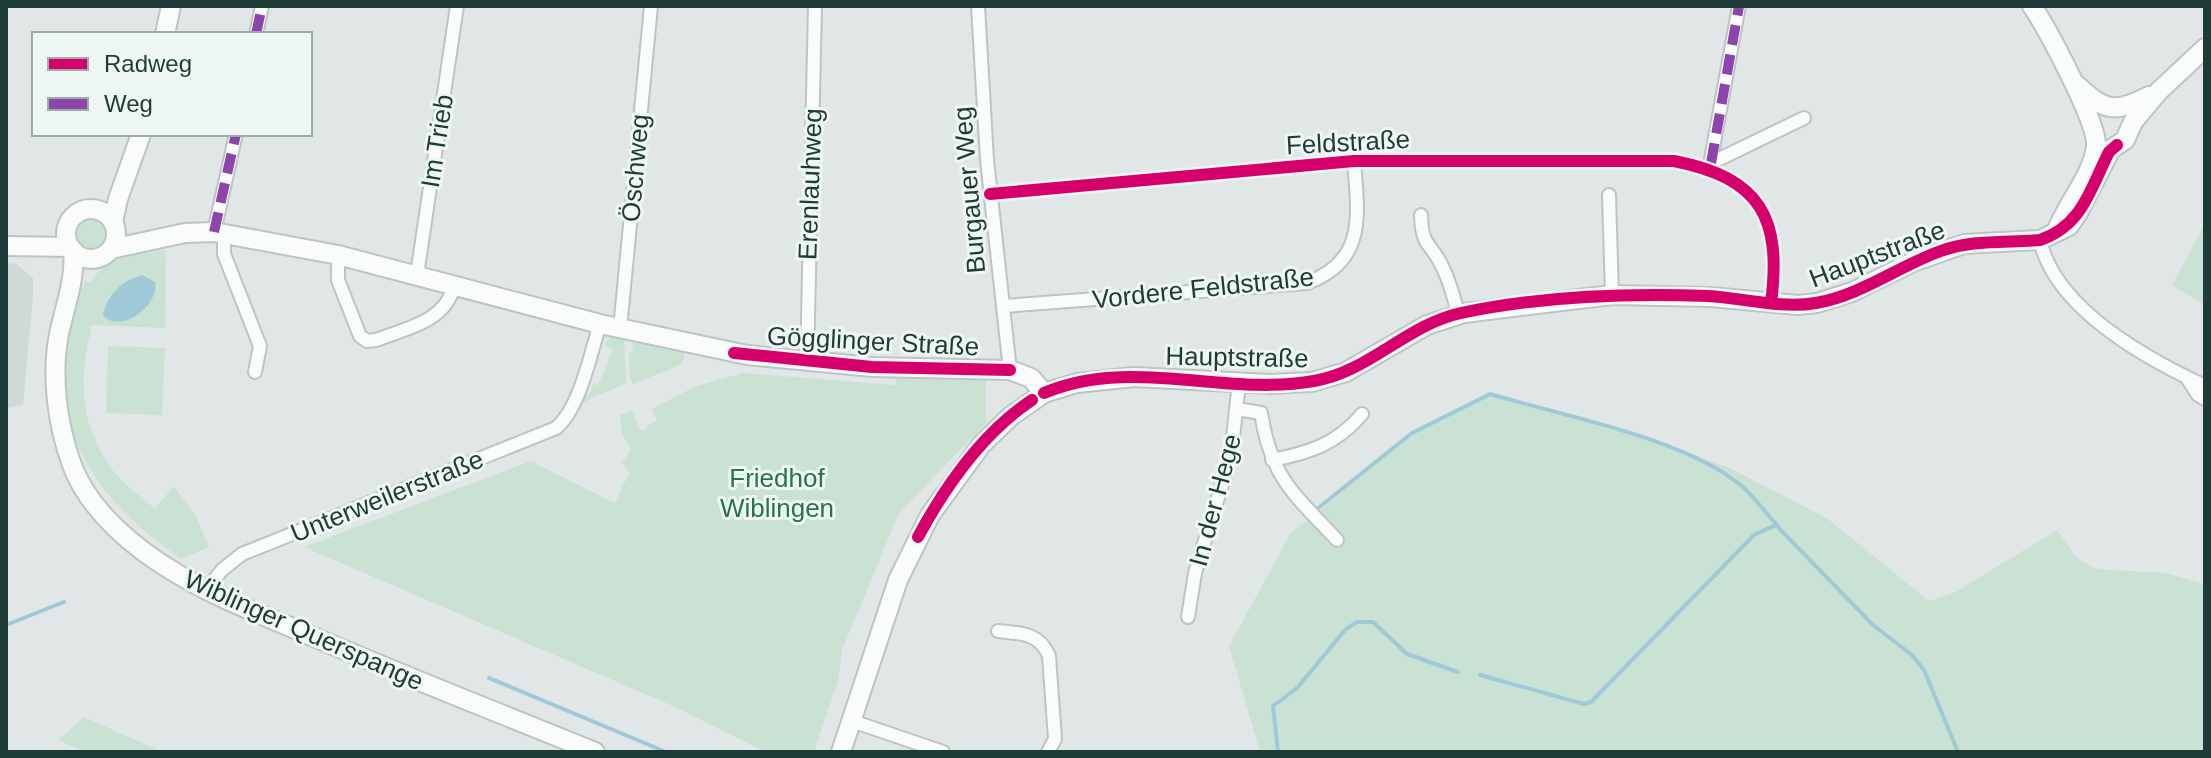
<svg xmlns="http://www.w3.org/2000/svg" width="2211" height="758" viewBox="0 0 2211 758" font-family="Arial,sans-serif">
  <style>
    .built { fill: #cfd9d6 }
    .green { fill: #c9e2d4 }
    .water { fill: #a0c9d8 }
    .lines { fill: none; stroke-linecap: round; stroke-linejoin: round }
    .stream { stroke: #a0c9d8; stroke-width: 4 }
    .street-casing { stroke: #bec4c3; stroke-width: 16 }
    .secondary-casing { stroke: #bdc5c3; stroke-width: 22 }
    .street { stroke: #fafbfb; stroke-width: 12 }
    .secondary { stroke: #fafbfb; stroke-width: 18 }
    .quiet { stroke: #8e44ad; stroke-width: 10; stroke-dasharray: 20 10; stroke-linecap: butt }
    .cycleway-casing { stroke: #eff7f4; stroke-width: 17 }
    .cycleway { stroke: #d6006c; stroke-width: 12 }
    .labels { text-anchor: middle; stroke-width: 6; stroke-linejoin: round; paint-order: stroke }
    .street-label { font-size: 26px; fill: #1f3b37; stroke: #eff7f4 }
    .park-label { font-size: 26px; fill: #28724e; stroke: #eff7f4 }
  </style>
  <rect width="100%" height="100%" fill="#e1e7e6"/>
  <!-- built -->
  <path class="built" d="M15,263L33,278V295L23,405L6,408V264Z"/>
  <!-- green -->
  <g class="green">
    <circle cx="91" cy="233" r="18"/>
    <path d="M2205,224V305L2172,285Z"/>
    <path d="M166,250L165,328L92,325C78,382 79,423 114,472C125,486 142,497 155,509L174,486L196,516L209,547L181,559C76,486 36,404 85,281L91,283C103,256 140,254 166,250Z"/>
    <path d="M610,336L624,339L626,383L584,402V394L589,395L594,383L598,385L613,350L604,345Z"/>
    <path d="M632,341L668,350L669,346L681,349L685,356L680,365L633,384L630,377L629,353H633Z"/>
    <path d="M108,346L165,348L162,415L106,413Z"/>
    <path d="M744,373L895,385L897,374L986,379V423L899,513L842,650L838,681L814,752H766L675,707L304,547L531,461L615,503L629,473L622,463L631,450L622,434L620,415L632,411L640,430H645L650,423L657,421L652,409L696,386Z"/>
    <path d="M1490,394L1667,445L1732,469L1828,519L1929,601L1956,592L2057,530L2076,557L2095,569L2165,573L2205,584V752H1260L1229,646L1292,531L1314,516L1409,435L1440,417Z"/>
    <path d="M84,717L162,752H86L58,740Z"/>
  </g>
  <!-- water -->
  <path class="water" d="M142,275L155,282C160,304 121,336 103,315C107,294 122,281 142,275Z"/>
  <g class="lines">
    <!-- stream -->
    <g class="stream">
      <path d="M1317,509L1412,433L1490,394C1563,416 1686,438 1743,487C1755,498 1765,512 1776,524"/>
      <path d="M6,625L64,602"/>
      <path d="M1480,675L1584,704L1591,702L1754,535L1776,525L1873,625L1912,655L1924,670L1958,752"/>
      <path d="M489,678L666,752"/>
      <path d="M1278,752L1273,706L1297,688L1346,629L1357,622H1373L1407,654L1458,672"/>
    </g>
    <defs>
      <g id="street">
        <path d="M978,6L987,160L1010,370"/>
        <path d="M256,34L262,6"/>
        <path d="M1711,163L1804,118"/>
        <path d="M1709,170L1739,6"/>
        <path d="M990,194L1354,161H1674C1761,178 1782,218 1771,303"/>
        <path d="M1609,195L1612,295"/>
        <path d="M1421,215C1422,248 1430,241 1442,266C1450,282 1454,297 1458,314"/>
        <path d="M214,232L236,134"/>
        <path d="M224,233V254L260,346L255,372"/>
        <path d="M2040,240C2055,309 2147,359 2205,386"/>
        <path d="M338,255V280L360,336L367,341L376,340C407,328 445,322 454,286"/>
        <path d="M417,275L457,6"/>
        <path d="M1004,306L1307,283C1367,261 1358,214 1354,161"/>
        <path d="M620,329L651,6"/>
        <path d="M807,362L815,6"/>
        <path d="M2187,378L2198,395L2205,399"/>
        <path d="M1237,409L1261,413C1271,478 1294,494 1337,540"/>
        <path d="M1272,460C1309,453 1337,444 1362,414"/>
        <path d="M206,590L222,570L242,554L556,428C580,408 590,355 600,324"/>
        <path d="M1188,617L1195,573L1231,455L1239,383"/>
        <path d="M998,631C1020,633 1040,633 1049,656L1055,739L1048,752"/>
        <path d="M852,721L943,752"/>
      </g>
      <g id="secondary">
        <path d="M2032,6C2047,28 2098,123 2096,146C2093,175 2067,203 2057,230"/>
        <path d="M165,34L171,6"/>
        <path d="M2078,86C2105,112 2116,113 2149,96"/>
        <circle cx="91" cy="234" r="25"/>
        <path d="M113,222L118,199L141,134"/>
        <path d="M6,246L70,247"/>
        <path d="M111,249L185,233L214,232L338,255L600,324L747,355L872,367L1010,370L1031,378L1044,393"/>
        <path d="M73,250C76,278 65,306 59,334C51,376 57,424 72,465C89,511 135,549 176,573C215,597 260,614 302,632C399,674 497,712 595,752"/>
        <path d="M841,752L898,580L930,515L982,444L1011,416L1044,393L1077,383L1134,377L1270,384L1312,382L1346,372L1427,325L1464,313L1612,295L1711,297L1798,305L1817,303L1852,292L1913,262L1964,244L2040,240L2069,226L2078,213L2111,149L2125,140L2133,122L2159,91L2205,48"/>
      </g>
    </defs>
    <!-- street casing -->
    <use href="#street" class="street-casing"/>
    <!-- secondary casing -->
    <use href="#secondary" class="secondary-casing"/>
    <!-- street -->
    <use href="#street" class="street"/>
    <!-- secondary -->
    <use href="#secondary" class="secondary"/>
    <!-- quiet -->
    <g class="quiet">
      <path d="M256,34L262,6"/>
      <path d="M1711,163L1739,6"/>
      <path d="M214,232L236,134"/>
    </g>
    <defs>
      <g id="cycleway">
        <path d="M990,194L1354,161H1674C1761,178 1782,218 1771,303"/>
        <path d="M734,353L872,367L1010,370"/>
        <path d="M1044,393C1131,356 1225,397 1314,381C1369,372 1406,325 1461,313C1541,296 1626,293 1708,296C1743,298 1781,309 1816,303C1859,296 1898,267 1938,252C1971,239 2006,243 2040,240C2083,225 2090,189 2109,152L2117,145"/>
        <path d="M918,537C946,485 982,433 1032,400"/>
      </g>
    </defs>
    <!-- cycleway casing -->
    <use href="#cycleway" class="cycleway-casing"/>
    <!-- cycleway -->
    <use href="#cycleway" class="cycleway"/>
  </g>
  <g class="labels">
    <!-- street labels -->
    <g class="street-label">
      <text transform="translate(437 141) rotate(-81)" y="9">Im Trieb</text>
      <text transform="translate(1348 142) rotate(-3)" y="9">Feldstraße</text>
      <text transform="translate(635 168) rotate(-85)" y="9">Öschweg</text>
      <text transform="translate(810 184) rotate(-88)" y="9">Erenlauhweg</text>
      <text transform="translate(969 190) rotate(-95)" y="9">Burgauer Weg</text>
      <text transform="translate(1877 254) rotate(-21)" y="9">Hauptstraße</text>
      <text transform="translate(1203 288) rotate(-6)" y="9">Vordere Feldstraße</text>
      <text transform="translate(873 341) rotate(3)" y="9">Gögglinger Straße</text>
      <text transform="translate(1237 357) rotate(1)" y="9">Hauptstraße</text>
      <text transform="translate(387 496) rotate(-22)" y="9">Unterweilerstraße</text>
      <text transform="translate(1215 500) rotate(-75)" y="9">In der Hege</text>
      <text transform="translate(304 630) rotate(24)" y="9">Wiblinger Querspange</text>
    </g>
    <!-- park labels -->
    <g class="park-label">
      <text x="777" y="487">Friedhof<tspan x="777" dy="30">Wiblingen</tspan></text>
    </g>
  </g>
  <!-- border -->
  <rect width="2211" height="758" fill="none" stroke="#1f3b37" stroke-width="16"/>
  <!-- legend -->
  <rect x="32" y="32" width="280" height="104" fill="#eff7f4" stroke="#9caca8" stroke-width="2"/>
  <rect x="48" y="58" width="40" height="12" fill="#d6006c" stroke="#9caca8" stroke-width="2"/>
  <text x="104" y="72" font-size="24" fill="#1f3b37">Radweg</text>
  <rect x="48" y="98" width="40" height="12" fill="#8e44ad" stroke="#9caca8" stroke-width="2"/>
  <text x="104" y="112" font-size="24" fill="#1f3b37">Weg</text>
</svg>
